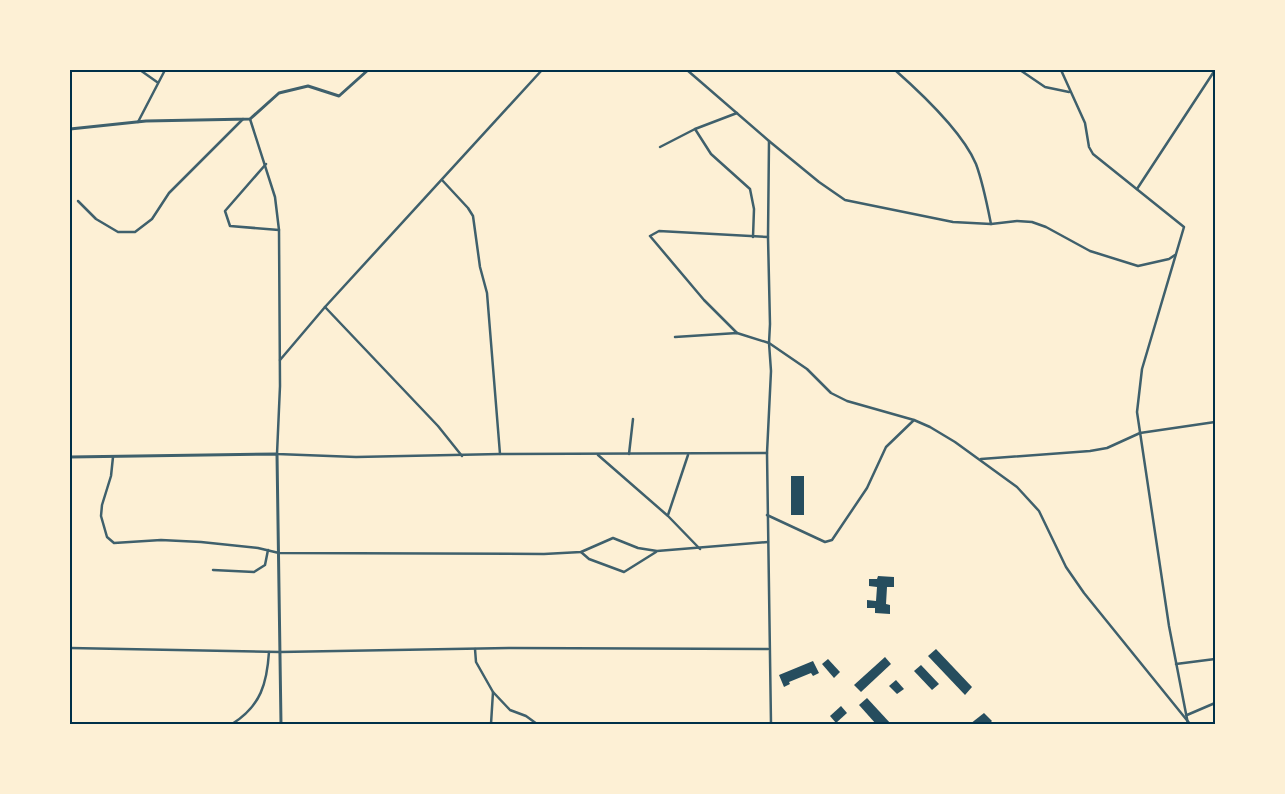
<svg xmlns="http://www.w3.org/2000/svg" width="1285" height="794" viewBox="0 0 1285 794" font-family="'Archivo Narrow',sans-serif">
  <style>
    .building { fill: #264d5e }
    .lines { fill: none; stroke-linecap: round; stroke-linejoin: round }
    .minor { stroke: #3f606c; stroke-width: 2.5 }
    .tertiary { stroke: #3f606c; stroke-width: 3 }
    .neatline { fill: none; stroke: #003049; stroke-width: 2 }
  </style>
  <rect width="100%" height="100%" fill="#fdf0d5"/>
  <!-- building -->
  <g class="building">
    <rect x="791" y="476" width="13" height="39"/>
    <path d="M878,576L894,577V587H887L886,604L890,605V614L875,613V608H867V600L876,601L877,587L869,586V579H877Z"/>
    <path d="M936,649L972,687L965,695L928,656Z"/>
    <path d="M885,657L891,664L861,692L854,685Z"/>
    <path d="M828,659L840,672L834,678L822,664Z"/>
    <path d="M813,661L819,673L813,676L811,673L789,682L790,684L784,687L779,675Z"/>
    <path d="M921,665L939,684L932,690L914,671Z"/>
    <path d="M896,680L904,689L897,694L889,686Z"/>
    <path d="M867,698L891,724H876L859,705Z"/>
    <path d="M841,706L847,713L836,723L830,716Z"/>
    <path d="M984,713L992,721L989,724H970Z"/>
  </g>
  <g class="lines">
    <!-- minor -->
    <g class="minor">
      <path d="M140,70L157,82"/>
      <path d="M687,70L769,141L768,237L770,324L769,343L771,371L767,453L771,724"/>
      <path d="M895,70C921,93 963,133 976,164C983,183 987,204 991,224"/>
      <path d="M1020,70L1045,87L1069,92"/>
      <path d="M1061,70L1085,123L1089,147L1093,154L1184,227L1142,369L1137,412L1169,626L1188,724"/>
      <path d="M737,113L695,129L711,154L750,189L754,209L753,237"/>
      <path d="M250,119L275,197L279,230L280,386L277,454L356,457L500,454L767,453"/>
      <path d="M138,122L165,70"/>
      <path d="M769,141L819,182L845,200L953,222L991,224L1017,221L1032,222L1046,227L1090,251L1138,266L1169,259L1175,255"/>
      <path d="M660,147L695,129"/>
      <path d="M266,164L225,211L230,226L279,230"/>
      <path d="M442,180L468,208L473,216L480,267L487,293L500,454"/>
      <path d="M1137,189L1215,70"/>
      <path d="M78,201L96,219L118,232H135L152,219L169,193L243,119"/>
      <path d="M325,307L438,426L462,456"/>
      <path d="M737,333L704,300L650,236L659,231L768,237"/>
      <path d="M675,337L737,333L769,343L807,369L831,393L847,401L914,420L930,427L955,442L1017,487L1039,511L1066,567L1084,593L1190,724"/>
      <path d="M280,360L325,307L542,70"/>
      <path d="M629,454L633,419"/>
      <path d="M598,455L668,516L700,549"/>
      <path d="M113,457L111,476L102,505L101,516L107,537L114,543L161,540L201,542L258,548L279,553L544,554L581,552L613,538L638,548L657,551L768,542"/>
      <path d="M981,459L1090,451L1107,448L1140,433L1215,422"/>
      <path d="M668,515L688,455"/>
      <path d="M767,515L825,542L832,540L867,488L886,447L914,420"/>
      <path d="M581,552L589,559L624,572L656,552"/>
      <path d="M213,570L254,572L265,565L268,550"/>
      <path d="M70,648L280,652L509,648L768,649"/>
      <path d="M475,649L476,662L493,692L491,724"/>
      <path d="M1176,664L1215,659"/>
      <path d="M493,692L510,710L526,716L537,724"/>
      <path d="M1187,715L1215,703"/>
      <path d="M232,724C261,706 267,683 269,652"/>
    </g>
    <!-- tertiary -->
    <g class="tertiary">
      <path d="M70,129L146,121L250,119L279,93L308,86L339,96L368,70"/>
      <path d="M70,457L277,454L281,724"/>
    </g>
  </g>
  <!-- border -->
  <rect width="1285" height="794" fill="none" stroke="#fdf0d5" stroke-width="142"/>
  <rect x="71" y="71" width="1143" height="652" class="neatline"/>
</svg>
